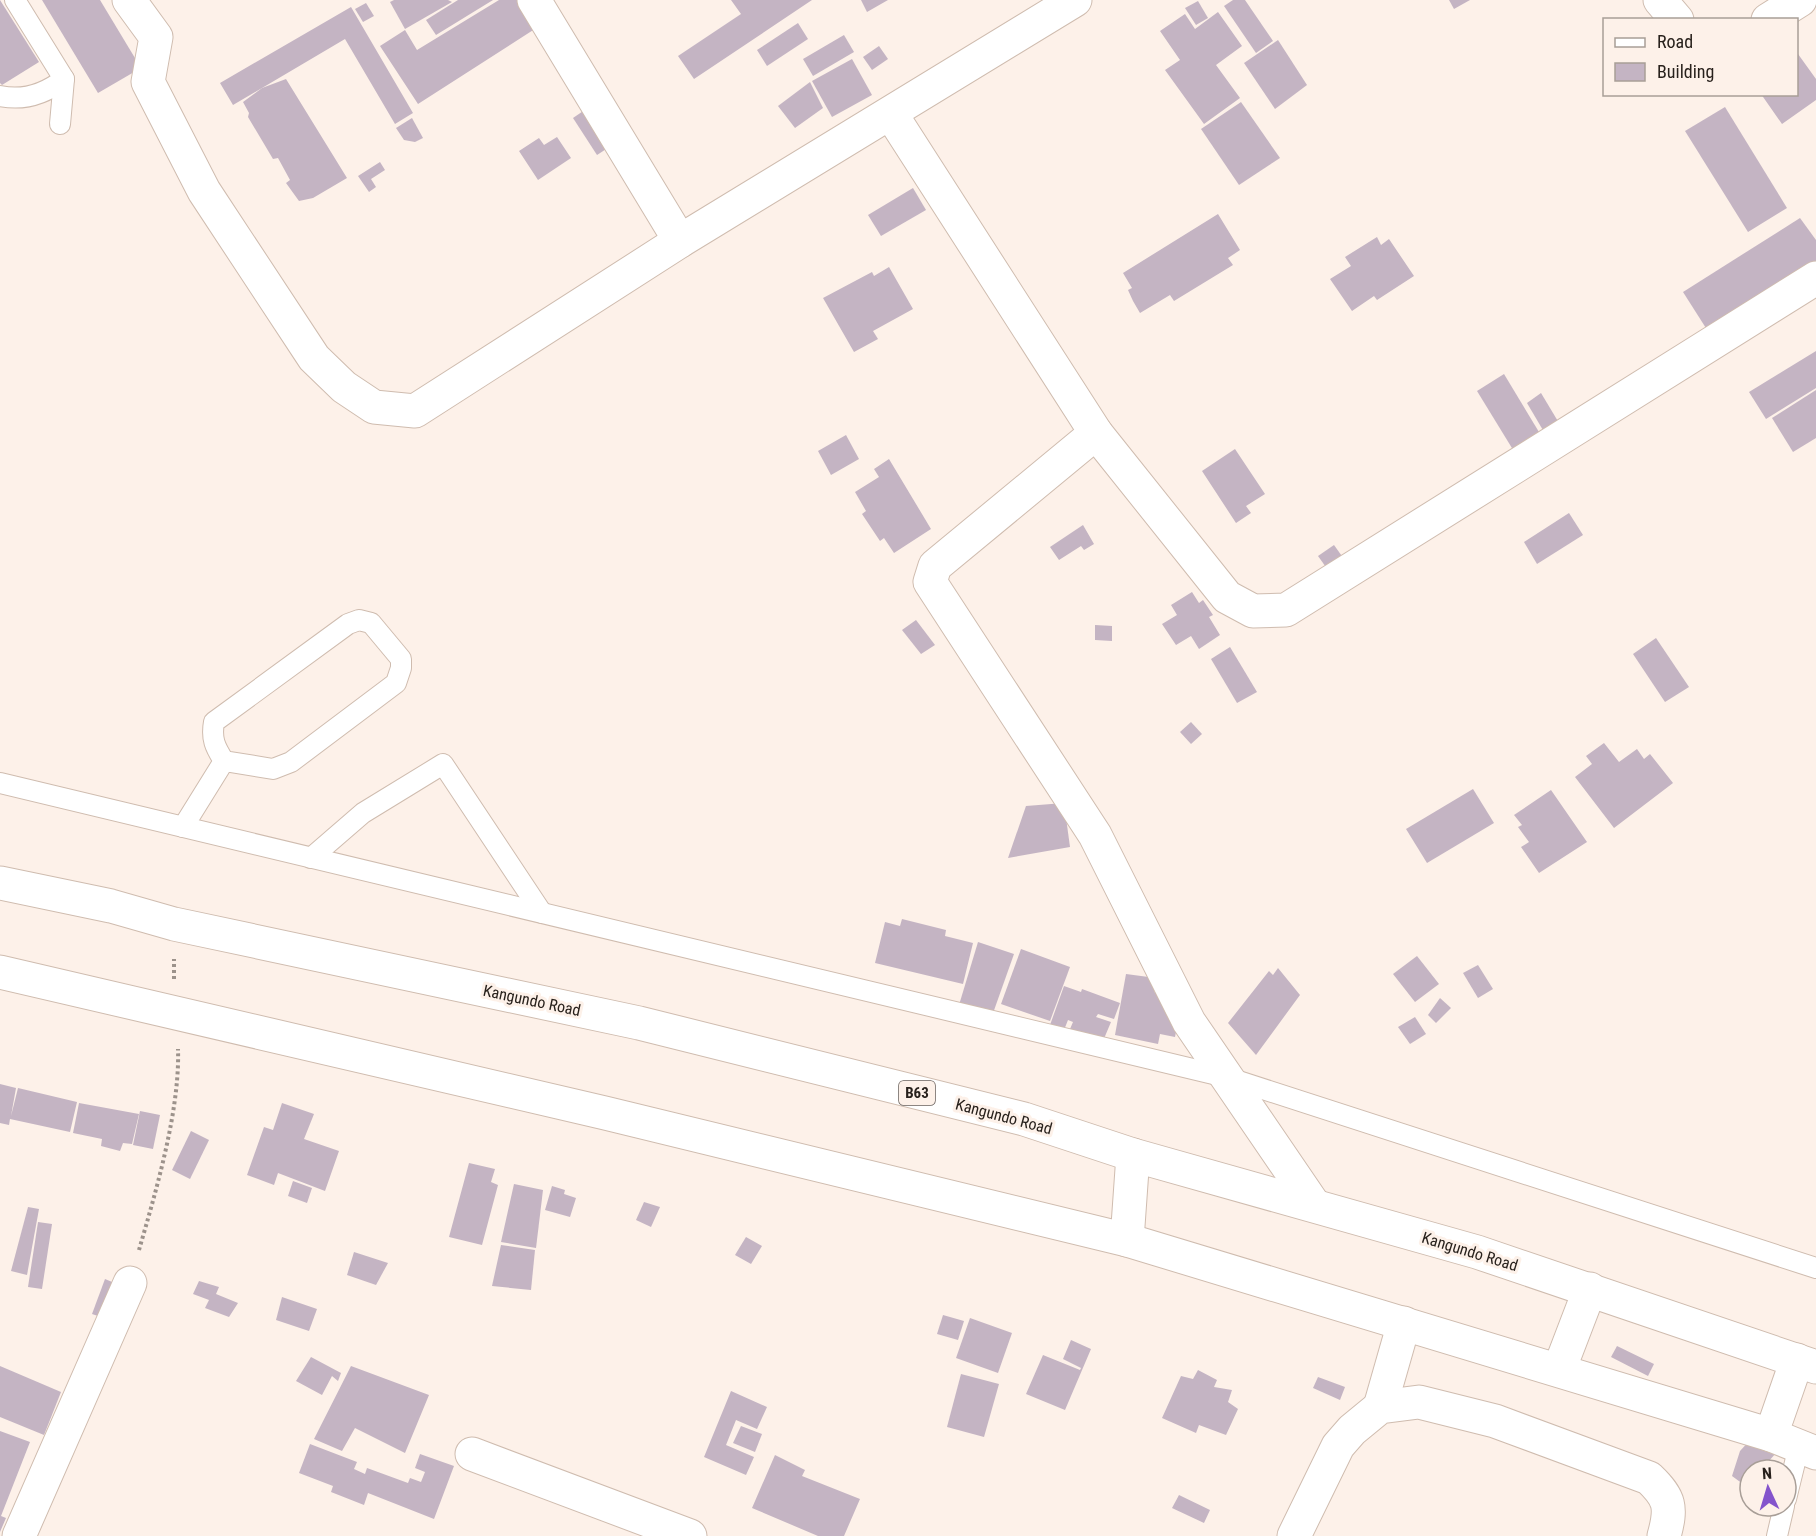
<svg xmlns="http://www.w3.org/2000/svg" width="1816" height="1536" viewBox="0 0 1816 1536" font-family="'Roboto Condensed',sans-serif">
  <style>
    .building { fill: #c4b4c3 }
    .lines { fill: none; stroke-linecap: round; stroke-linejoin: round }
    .service-casing { stroke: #cfbcaf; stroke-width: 22 }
    .minor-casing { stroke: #cfbcaf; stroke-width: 35 }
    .trunk-casing { stroke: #cfbcaf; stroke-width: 35 }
    .path { stroke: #9c928b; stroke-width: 4; stroke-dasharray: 3 3; stroke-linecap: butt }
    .service { stroke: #fff; stroke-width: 20 }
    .minor { stroke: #fff; stroke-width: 33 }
    .trunk { stroke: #fff; stroke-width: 33 }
    .labels { text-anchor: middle; stroke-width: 6; stroke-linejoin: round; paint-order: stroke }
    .shield { fill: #fdf1e9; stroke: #685f5a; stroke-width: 1.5 }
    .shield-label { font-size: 15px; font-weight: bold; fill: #28211c }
    .street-label { font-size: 16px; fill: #28211c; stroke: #fdf1e9 }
  </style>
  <rect width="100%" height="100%" fill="#fdf1e9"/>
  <!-- building -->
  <g class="building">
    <path d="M0,0L39,62L2,85L0,83Z"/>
    <path d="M42,0H100L141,68L98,93Z"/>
    <path d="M394,0H448L452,2L405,29L390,2Z"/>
    <path d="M458,0H493L436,35L426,20Z"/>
    <path d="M499,0H527L541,25L418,104L380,46L405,30L417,50Z"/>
    <path d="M731,0H812L694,79L678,56L741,14Z"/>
    <path d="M861,0H888L867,12Z"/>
    <path d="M1233,0H1245L1273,41L1256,53L1224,6Z"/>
    <path d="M1449,0H1470L1454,9Z"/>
    <path d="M1198,1L1208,18L1196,25L1185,8Z"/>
    <path d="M366,3L374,16L363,22L355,9Z"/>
    <path d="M351,7L413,113L395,124L345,39L233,105L220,83Z"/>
    <path d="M1218,12L1242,46L1216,65L1240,98L1204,124L1165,70L1180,60L1160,31L1185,14L1195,29Z"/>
    <path d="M798,23L808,39L767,66L757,50Z"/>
    <path d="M844,35L854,52L813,76L803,59Z"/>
    <path d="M1278,40L1307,85L1275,109L1244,63Z"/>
    <path d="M879,46L888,59L872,70L863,57Z"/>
    <path d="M1798,54L1816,79V100L1782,124L1761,94H1796Z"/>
    <path d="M852,59L872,95L832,117L812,81Z"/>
    <path d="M286,79L347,178L313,198L299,201L286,183L290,180L278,158L273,159L248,117L249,113L243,102L262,88Z"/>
    <path d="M810,82L823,108L795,128L778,106Z"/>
    <path d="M1241,102L1280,158L1239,185L1201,129Z"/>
    <path d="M592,105L617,142L597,155L573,118Z"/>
    <path d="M1725,107L1787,208L1748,232L1685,131Z"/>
    <path d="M412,118L423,138L415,142L404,140L396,128Z"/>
    <path d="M557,137L571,158L538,180L519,151L539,138L544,145Z"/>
    <path d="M380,162L385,170L371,179L376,187L369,192L358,176Z"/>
    <path d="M913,188L926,210L881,236L868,215Z"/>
    <path d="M1218,214L1240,250L1228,258L1233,265L1174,301L1170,295L1140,313L1133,301L1128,290L1132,288L1123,273Z"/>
    <path d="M1800,218L1816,240V265L1711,336L1683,292Z"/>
    <path d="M1377,237L1381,245L1389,239L1414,276L1377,300L1374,296L1352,311L1330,279L1351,266L1345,257Z"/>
    <path d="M889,267L913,309L873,331L878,339L854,352L823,298L872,272L874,276Z"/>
    <path d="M1816,351V388L1766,419L1749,392Z"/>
    <path d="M1504,374L1542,437L1515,453L1477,391Z"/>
    <path d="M1816,390V438L1793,452L1772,418Z"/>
    <path d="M1541,393L1562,428L1547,437L1527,403Z"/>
    <path d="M846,435L859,459L831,475L818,451Z"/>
    <path d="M1235,449L1265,494L1246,506L1251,513L1236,523L1202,471Z"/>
    <path d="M889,459L931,529L894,553L884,538L880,541L862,514L866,511L855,492L879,477L874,469Z"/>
    <path d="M1569,513L1583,535L1537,564L1524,542Z"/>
    <path d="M1083,525L1094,544L1084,550L1081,546L1059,560L1050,547Z"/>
    <path d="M1334,545L1344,559L1328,570L1318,556Z"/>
    <path d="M1192,592L1199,603L1203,600L1213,615L1209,617L1220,635L1199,649L1191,636L1176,645L1162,624L1177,615L1171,605Z"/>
    <path d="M916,620L935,645L921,654L902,630Z"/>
    <path d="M1095,625L1112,626V641L1095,640Z"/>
    <path d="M1656,638L1689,687L1665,702L1633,654Z"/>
    <path d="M1230,647L1257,692L1237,703L1211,659Z"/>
    <path d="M1191,722L1202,734L1191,744L1180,732Z"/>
    <path d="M1604,743L1619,762L1637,749L1644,759L1650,754L1673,783L1614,828L1575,777L1592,764L1586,756Z"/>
    <path d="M1473,789L1494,823L1427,863L1406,829Z"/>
    <path d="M1551,790L1587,842L1539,873L1521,847L1529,842L1518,827L1522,825L1514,815Z"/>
    <path d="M1064,803L1070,847L1008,858L1026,806Z"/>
    <path d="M902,919L946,930L945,936L973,943L963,984L875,963L885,922L900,926Z"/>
    <path d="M978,942L1014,954L992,1016L959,1005Z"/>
    <path d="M1021,949L1070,967L1050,1021L1001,1004Z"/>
    <path d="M1417,956L1439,984L1415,1002L1393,974Z"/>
    <path d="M1478,965L1493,989L1478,998L1463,973Z"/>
    <path d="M1278,968L1300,995L1256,1055L1228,1023L1269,971L1273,975Z"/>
    <path d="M1126,974L1156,978L1154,992L1168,995L1180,1012L1175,1037L1160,1034L1158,1044L1115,1035Z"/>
    <path d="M1064,986L1081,992L1082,989L1120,1003L1114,1019L1098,1014L1096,1017L1111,1022L1103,1041L1070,1029L1073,1022L1068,1020L1064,1030L1050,1025Z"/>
    <path d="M1440,998L1451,1008L1436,1023L1428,1015Z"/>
    <path d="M1415,1017L1426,1034L1410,1044L1398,1027Z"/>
    <path d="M0,1084L16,1088L11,1116L18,1088L77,1102L70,1132L10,1119L9,1125L0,1123Z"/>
    <path d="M79,1103L139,1114L132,1144L123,1143L120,1151L101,1146L102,1139L73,1133Z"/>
    <path d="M282,1103L314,1114L304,1139L339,1151L325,1191L278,1173L274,1185L247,1175L264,1127L273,1130Z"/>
    <path d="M140,1111L160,1115L153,1149L133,1145Z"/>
    <path d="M191,1131L209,1140L190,1179L172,1170Z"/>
    <path d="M469,1163L495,1169L491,1182L498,1185L482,1245L449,1237Z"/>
    <path d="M293,1181L312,1188L307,1203L288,1196Z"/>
    <path d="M514,1184L543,1190L536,1248L501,1242Z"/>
    <path d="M552,1186L565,1190L564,1194L576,1198L570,1217L545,1210Z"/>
    <path d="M644,1202L660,1207L651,1227L636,1220Z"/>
    <path d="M28,1207L39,1209L27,1275L11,1271Z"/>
    <path d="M38,1222L52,1224L42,1289L28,1287Z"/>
    <path d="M746,1237L762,1246L751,1264L735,1255Z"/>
    <path d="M501,1245L535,1250L531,1290L492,1286Z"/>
    <path d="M354,1252L388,1263L376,1285L347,1275Z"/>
    <path d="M105,1279L124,1287L110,1320L92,1314Z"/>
    <path d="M199,1281L219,1287L216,1294L238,1303L229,1317L205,1308L209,1300L193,1294Z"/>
    <path d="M282,1297L317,1309L309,1331L276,1320Z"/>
    <path d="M943,1315L964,1321L958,1340L937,1334Z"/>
    <path d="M970,1318L1012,1333L998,1373L956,1358Z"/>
    <path d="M1071,1340L1091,1349L1065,1410L1026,1394L1043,1355L1080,1370L1081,1368L1063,1359Z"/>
    <path d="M1617,1346L1654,1364L1648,1376L1611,1357Z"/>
    <path d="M311,1357L341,1373L338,1381L332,1376L322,1395L296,1381Z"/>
    <path d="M0,1366L61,1392L44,1435L0,1417Z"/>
    <path d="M351,1366L429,1395L405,1453L355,1428L342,1451L314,1439Z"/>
    <path d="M1198,1370L1217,1380L1214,1387L1232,1390L1228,1402L1238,1409L1226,1435L1199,1425L1196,1433L1162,1418L1181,1376L1193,1379Z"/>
    <path d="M961,1374L999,1384L984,1437L947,1427Z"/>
    <path d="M1318,1377L1345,1387L1340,1400L1313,1388Z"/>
    <path d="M731,1391L767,1407L757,1429L736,1420L726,1445L754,1457L746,1475L704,1457Z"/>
    <path d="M741,1426L762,1434L755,1452L733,1443Z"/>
    <path d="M0,1431L30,1442L1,1516L6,1518L0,1532Z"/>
    <path d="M1753,1437L1776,1453L1761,1470H1750V1483L1747,1487L1732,1476L1740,1451Z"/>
    <path d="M310,1444L357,1462L354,1469L365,1474L367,1468L408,1483L410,1478L421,1482L425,1472L415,1468L420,1454L454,1466L434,1519L368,1493L364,1505L331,1492L333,1486L299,1473Z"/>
    <path d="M775,1455L805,1470L802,1476L860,1499L844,1536H818L752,1508Z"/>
    <path d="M1179,1495L1210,1510L1204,1523L1172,1508Z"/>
  </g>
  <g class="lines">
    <defs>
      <g id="service">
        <path d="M0,96C24,101 45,94 64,79L15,0"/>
        <path d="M60,124L64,79"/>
        <path d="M0,783L1226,1077L1816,1268"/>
        <path d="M183,827L224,761L273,769L291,762L396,683L401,668V659L371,623L359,620L348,624L214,722C211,739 215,747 224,761"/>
        <path d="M311,858L363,813L443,764L542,913"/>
        <path d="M1786,1499L1799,1446"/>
        <path d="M1777,1536L1784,1506"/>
      </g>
      <g id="minor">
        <path d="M129,0L156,37L148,82L204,191L314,358L344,387L374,407L415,411L680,241L1075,0"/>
        <path d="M534,0L680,241"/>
        <path d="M1660,0L1677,20"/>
        <path d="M1768,20L1800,0"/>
        <path d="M891,114L1096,433L1227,597L1253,611L1286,610L1816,278"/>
        <path d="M1096,433L935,566L930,582L1095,835L1189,1022L1314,1205"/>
        <path d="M1380,1407L1404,1323"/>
        <path d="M472,1454L690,1536"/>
        <path d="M19,1536L130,1283"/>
        <path d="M1294,1536L1338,1446L1352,1430L1380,1407L1419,1402L1495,1421L1649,1478C1670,1498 1672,1507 1664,1536"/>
      </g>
      <g id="trunk">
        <path d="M0,883L111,906L174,924L639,1023L1024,1119L1133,1155L1477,1252L1816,1367"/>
        <path d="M0,972L605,1113L1127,1240L1771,1435L1816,1453"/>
        <path d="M1127,1240L1133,1155"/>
        <path d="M1559,1370L1590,1289"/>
        <path d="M1771,1435L1797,1360"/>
      </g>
    </defs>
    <!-- service casing -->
    <use href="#service" class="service-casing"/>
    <!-- minor casing -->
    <use href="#minor" class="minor-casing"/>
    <!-- trunk casing -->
    <use href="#trunk" class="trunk-casing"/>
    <!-- path -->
    <g class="path">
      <path d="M174,979V959"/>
      <path d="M139,1250C156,1191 180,1110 178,1049"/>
    </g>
    <!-- service -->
    <use href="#service" class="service"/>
    <!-- minor -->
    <use href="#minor" class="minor"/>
    <!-- trunk -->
    <use href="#trunk" class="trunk"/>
  </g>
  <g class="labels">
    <!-- shield labels -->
    <rect class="shield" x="899" y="1081" width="36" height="24" rx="4.5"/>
    <g class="shield-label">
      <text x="917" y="1098">B63</text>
    </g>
    <!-- street labels -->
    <g class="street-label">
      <text transform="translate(532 1000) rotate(12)" y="6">Kangundo Road</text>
      <text transform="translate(1004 1116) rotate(15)" y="6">Kangundo Road</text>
      <text transform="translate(1470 1251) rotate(17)" y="6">Kangundo Road</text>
    </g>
  </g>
  <!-- legend -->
  <rect x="1603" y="18" width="195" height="78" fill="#fdf1e9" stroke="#a89e97" stroke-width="1.5"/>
  <rect x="1615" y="38" width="30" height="9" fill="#ffffff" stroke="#a89e97" stroke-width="1.5"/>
  <text x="1657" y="48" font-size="18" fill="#28211c">Road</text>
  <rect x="1615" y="63" width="30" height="18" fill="#c4b4c3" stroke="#a89e97" stroke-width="1.5"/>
  <text x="1657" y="78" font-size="18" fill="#28211c">Building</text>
  <!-- north arrow -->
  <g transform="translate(1768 1488) rotate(356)"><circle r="28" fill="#fdf1e9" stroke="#a89e97" stroke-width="1.5"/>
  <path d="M0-4.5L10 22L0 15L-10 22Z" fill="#8454cc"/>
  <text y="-9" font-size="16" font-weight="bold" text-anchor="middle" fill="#28211c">N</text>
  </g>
</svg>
